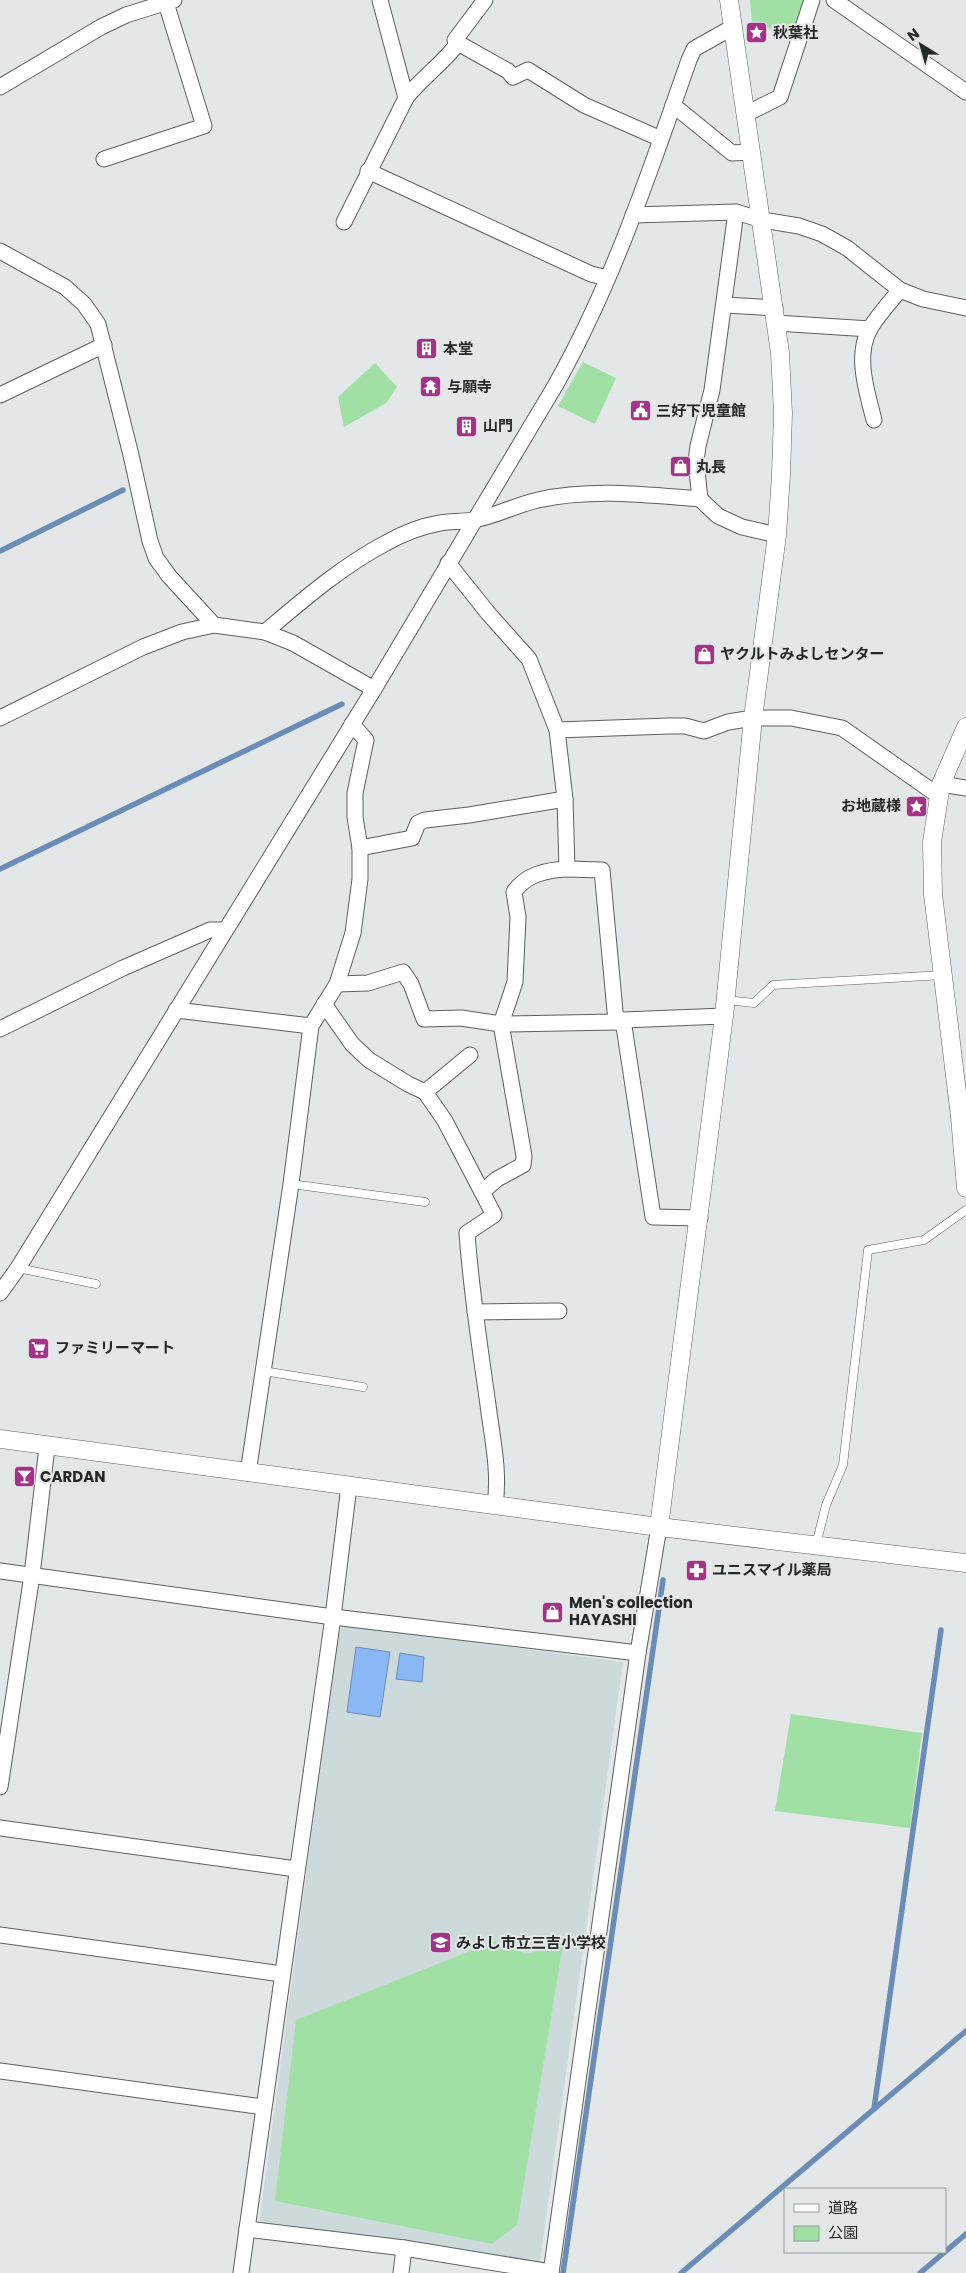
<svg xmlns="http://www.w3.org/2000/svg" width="966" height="2273" viewBox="0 0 966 2273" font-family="Poppins,'Noto Sans JP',sans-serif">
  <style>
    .built { fill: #cddadb }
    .green { fill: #a1e0a5 }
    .water { fill: #8ab7f6; stroke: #6c8cb8 }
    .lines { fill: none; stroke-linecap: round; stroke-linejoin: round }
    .stream { stroke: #6c8cb8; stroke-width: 5.5 }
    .service-casing { stroke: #5d6060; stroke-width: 9 }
    .minor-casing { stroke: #5d6060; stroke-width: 17 }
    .tertiary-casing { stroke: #5d6060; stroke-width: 19 }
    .service { stroke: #fff; stroke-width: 8 }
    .minor { stroke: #fff; stroke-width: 15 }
    .tertiary { stroke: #fff; stroke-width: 18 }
    .labels { text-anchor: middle; stroke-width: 4; stroke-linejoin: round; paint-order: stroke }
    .poi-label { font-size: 15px; font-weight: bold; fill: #262727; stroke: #e3e7e7; text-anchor: start }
  </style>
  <rect width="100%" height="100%" fill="#e3e7e7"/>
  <!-- built -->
  <path class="built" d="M346,1625L623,1662L540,2261L259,2224L339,1631Z"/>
  <!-- green -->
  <g class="green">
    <path d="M750,0H808L794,35L752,24Z"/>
    <path d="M583,362L616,378L595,424L558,406Z"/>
    <path d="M375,363L397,387L386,403L344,427L338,397Z"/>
    <path d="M791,1714L922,1733L910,1828L775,1811Z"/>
    <path d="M496,1941L526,1954L563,1944L517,2225L492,2244L275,2201L296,2020Z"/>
  </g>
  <!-- water -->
  <g class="water">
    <path d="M356,1647L390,1652L380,1717L347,1712Z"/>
    <path d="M400,1653L424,1657L422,1682L396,1679Z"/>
  </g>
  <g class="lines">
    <!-- stream -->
    <g class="stream">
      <path d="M0,551L123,490"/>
      <path d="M0,869L342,704"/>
      <path d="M874,2109L941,1630"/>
      <path d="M563,2273L663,1580"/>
      <path d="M681,2273L966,2031"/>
      <path d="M920,2273L966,2234"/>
    </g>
    <defs>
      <g id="service">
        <path d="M726,1000L754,1003L773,985L943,975"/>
        <path d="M291,1184L425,1202"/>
        <path d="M18,1268L96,1284"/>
        <path d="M263,1371L363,1387"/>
        <path d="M816,1545L826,1505L843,1465L868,1250L924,1240L966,1210"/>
      </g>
      <g id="minor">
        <path d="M380,0L406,98C421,78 443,64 458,43L455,40L485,0"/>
        <path d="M834,0L966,92"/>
        <path d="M458,43L508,71L513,77L528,70L584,105L661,139"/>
        <path d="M0,87L101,27L126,15L174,0"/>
        <path d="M673,105L732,153L751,152"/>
        <path d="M746,114L780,97L812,0"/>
        <path d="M104,159L204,126L166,3"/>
        <path d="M368,171L591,274L607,278"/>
        <path d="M633,215L736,212L762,220L799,226L822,234L847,248L900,290L923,299L966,308"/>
        <path d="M344,222L406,98"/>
        <path d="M0,251L65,287L84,304L98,324L131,455L150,541L156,558L169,576L214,625"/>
        <path d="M725,305L775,308"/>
        <path d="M776,323L870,329"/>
        <path d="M0,395L104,345"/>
        <path d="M874,420C867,392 854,354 871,327C879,314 890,302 900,290"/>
        <path d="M700,499L718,516L742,527L777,535"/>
        <path d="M448,563L488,613L529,659L557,730L565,799L567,869L602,870L616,1022"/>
        <path d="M265,632C303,600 342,566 386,543C402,534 422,526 440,523C451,521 462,522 473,520C496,516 516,505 538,500C592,488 647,495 700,499L696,461L698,446L712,390L736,212"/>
        <path d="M0,718L143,647L182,632L214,625L265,632L293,643L374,689"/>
        <path d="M557,730L668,726H685L704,731L728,722L753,718H791L842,728L939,796"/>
        <path d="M941,784L966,788"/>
        <path d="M360,848L412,838L418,823L425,820L469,815L565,799"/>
        <path d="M337,984L368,983L403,972L411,984L424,1019L461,1018L501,1024L616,1022L623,1020L724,1016"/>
        <path d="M324,1004L352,1044L369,1060L408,1084L425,1092L445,1121L494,1215L467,1233C471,1291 480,1347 488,1405C492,1437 500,1472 495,1504"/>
        <path d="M176,1010L311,1026"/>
        <path d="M623,1020L653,1217L700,1218"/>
        <path d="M0,1029L123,968L210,930H224"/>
        <path d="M425,1092L470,1055"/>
        <path d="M482,1192L497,1179L523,1165L524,1156L501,1024L515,982L518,917L514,892C526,874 547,870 567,869"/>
        <path d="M0,1293L18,1268L374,689L555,386C613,283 650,171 689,60L694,49L733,27"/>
        <path d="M475,1312L559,1311"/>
        <path d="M248,1473L291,1184L311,1026L337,984L353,933L360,879V848L355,817V793L366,740L352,724"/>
        <path d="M349,1486L333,1617L247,2229L404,2248L551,2272"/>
        <path d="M0,1571L333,1617L638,1653"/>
        <path d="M0,1787L32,1575L47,1447"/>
        <path d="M0,1828L296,1869"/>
        <path d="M0,1935L282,1974"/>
        <path d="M0,2071L263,2107"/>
        <path d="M241,2273L247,2229"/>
        <path d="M401,2273L404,2248"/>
        <path d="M551,2273L638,1653L659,1527"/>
      </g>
      <g id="tertiary">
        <path d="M966,727L941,784L932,842L933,894L960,1117L966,1188"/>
        <path d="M0,1439L659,1527L966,1563"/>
        <path d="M659,1527L724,1016L753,718L777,535L781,475L783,413L780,353L729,0"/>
      </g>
    </defs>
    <!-- service casing -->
    <use href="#service" class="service-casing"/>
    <!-- minor casing -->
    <use href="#minor" class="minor-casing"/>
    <!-- tertiary casing -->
    <use href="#tertiary" class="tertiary-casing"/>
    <!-- service -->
    <use href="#service" class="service"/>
    <!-- minor -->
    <use href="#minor" class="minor"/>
    <!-- tertiary -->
    <use href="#tertiary" class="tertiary"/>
  </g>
  <!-- icons -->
  <defs>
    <symbol id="sight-square" viewBox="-11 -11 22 22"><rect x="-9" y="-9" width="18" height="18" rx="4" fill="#a63189" stroke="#e3e7e7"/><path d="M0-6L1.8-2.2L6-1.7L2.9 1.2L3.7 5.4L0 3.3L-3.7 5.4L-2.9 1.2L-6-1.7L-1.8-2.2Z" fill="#fff"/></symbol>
    <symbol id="building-square" viewBox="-11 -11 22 22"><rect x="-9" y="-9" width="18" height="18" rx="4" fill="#a63189" stroke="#e3e7e7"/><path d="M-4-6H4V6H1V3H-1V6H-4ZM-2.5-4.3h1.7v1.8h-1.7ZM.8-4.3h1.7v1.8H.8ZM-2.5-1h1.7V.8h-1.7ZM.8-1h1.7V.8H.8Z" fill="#fff"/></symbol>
    <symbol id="temple-square" viewBox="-11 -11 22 22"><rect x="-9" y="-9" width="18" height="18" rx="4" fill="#a63189" stroke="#e3e7e7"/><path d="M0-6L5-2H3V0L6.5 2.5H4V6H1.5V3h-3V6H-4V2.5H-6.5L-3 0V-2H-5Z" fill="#fff"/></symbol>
    <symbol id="civic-square" viewBox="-11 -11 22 22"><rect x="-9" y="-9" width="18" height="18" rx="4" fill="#a63189" stroke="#e3e7e7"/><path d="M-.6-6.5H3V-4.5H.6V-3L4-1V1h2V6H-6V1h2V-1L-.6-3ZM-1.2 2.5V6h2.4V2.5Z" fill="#fff"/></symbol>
    <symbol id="shop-square" viewBox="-11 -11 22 22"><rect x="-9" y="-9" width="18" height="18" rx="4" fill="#a63189" stroke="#e3e7e7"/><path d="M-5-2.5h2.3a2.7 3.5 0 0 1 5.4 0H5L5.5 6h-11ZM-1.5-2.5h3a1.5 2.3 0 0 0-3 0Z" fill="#fff"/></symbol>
    <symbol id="supermarket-square" viewBox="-11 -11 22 22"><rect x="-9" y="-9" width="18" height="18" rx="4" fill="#a63189" stroke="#e3e7e7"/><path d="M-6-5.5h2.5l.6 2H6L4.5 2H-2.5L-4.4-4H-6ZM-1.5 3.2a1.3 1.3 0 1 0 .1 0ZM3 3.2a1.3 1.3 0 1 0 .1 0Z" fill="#fff"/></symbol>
    <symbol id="bar-square" viewBox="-11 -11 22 22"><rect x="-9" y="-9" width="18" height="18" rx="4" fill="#a63189" stroke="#e3e7e7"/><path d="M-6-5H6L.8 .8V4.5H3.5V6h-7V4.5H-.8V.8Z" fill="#fff"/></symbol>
    <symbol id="pharmacy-square" viewBox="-11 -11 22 22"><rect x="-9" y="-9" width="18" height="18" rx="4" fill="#a63189" stroke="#e3e7e7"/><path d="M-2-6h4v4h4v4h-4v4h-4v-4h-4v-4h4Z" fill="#fff"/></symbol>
    <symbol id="school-square" viewBox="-11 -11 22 22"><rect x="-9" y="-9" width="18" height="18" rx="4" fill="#a63189" stroke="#e3e7e7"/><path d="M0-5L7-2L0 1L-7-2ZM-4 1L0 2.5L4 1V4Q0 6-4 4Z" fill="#fff"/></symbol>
  </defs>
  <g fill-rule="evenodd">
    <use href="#sight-square" x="744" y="20" width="25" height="25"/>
    <use href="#building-square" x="414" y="336" width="25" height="25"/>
    <use href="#temple-square" x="418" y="374" width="25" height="25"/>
    <use href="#civic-square" x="628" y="398" width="25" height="25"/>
    <use href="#building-square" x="454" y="414" width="25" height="25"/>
    <use href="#shop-square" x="668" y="454" width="25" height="25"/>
    <use href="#shop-square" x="692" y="642" width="25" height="25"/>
    <use href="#sight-square" x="904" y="794" width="25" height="25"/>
    <use href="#supermarket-square" x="26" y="1336" width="25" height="25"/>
    <use href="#bar-square" x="12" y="1464" width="25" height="25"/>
    <use href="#pharmacy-square" x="684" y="1558" width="25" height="25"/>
    <use href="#shop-square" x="540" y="1600" width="25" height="25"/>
    <use href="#school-square" x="428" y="1930" width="25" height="25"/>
  </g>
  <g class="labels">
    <!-- poi labels -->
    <g class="poi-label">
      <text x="773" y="38">秋葉社</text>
      <text x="443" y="354">本堂</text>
      <text x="447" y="392">与願寺</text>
      <text x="656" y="416">三好下児童館</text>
      <text x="483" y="431">山門</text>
      <text x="696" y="472">丸長</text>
      <text x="720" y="659">ヤクルトみよしセンター</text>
      <text x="901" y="811" text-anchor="end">お地蔵様</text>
      <text x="55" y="1353">ファミリーマート</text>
      <text x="40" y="1482">CARDAN</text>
      <text x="712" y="1575">ユニスマイル薬局</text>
      <text x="569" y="1608">Men's collection<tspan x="569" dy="17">HAYASHI</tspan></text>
      <text x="456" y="1948">みよし市立三吉小学校</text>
    </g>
  </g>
  <!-- legend -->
  <rect x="784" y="2188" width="162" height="65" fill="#e3e7e7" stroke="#979a9a"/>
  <rect x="794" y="2204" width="25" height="8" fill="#ffffff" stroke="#979a9a"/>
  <text x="828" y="2213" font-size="15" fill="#262727">道路</text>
  <rect x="794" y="2226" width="25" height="15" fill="#a1e0a5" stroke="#979a9a"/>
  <text x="828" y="2238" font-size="15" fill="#262727">公園</text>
  <!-- north arrow -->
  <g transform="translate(921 45) rotate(323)" stroke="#e3e7e7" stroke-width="4" paint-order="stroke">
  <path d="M0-4L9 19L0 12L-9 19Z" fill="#262727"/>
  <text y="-8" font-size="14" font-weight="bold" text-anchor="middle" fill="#262727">N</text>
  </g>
</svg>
